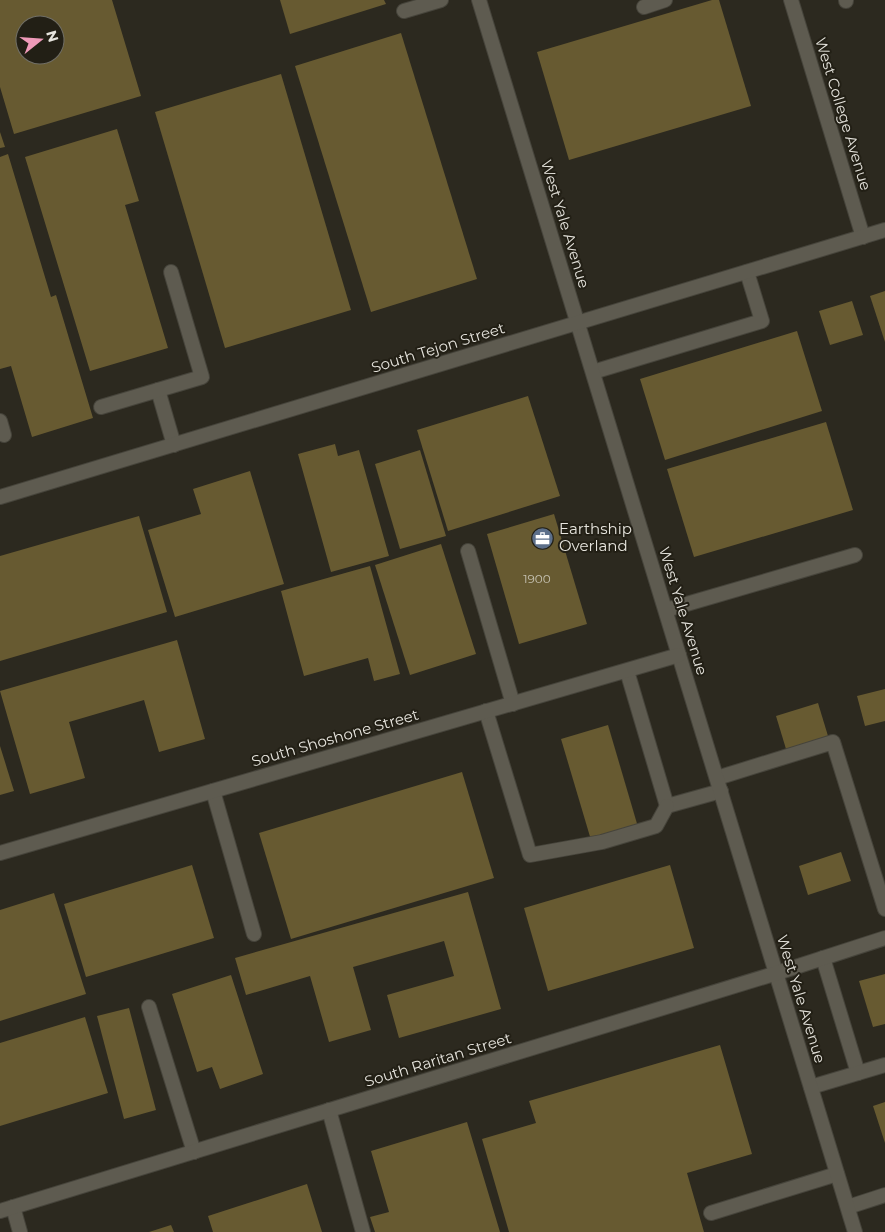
<svg xmlns="http://www.w3.org/2000/svg" width="885" height="1232" viewBox="0 0 885 1232" font-family="Montserrat,sans-serif">
  <style>
    .building { fill: #675a31; fill-rule: evenodd }
    .lines { fill: none; stroke-linecap: round; stroke-linejoin: round }
    .service-casing { stroke: #46443b; stroke-width: 16 }
    .minor-casing { stroke: #46443b; stroke-width: 16 }
    .service { stroke: #5e5b50; stroke-width: 14 }
    .minor { stroke: #5e5b50; stroke-width: 14 }
    .labels { text-anchor: middle; stroke-width: 4; stroke-linejoin: round; paint-order: stroke }
    .number-label { font-size: 12px; fill: #c6c2b2 }
    .street-label { font-size: 15px; fill: #e6e4dd; stroke: #221f15 }
    .poi-label { font-size: 15px; fill: #e6e4dd; stroke: #221f15; text-anchor: start }
  </style>
  <rect width="100%" height="100%" fill="#2c291f"/>
  <!-- building -->
  <g class="building">
    <path d="M0,0H112L141,96L14,134L0,87ZM25,25H55V55H25Z"/>
    <path d="M280,0H384L386,4L290,34Z"/>
    <path d="M712,0H719L751,106L569,160L537,52Z"/>
    <path d="M401,33L477,279L371,312L295,66Z"/>
    <path d="M281,74L351,310L225,348L155,112Z"/>
    <path d="M117,129L139,201L125,205L168,348L90,371L25,157Z"/>
    <path d="M0,132L5,147L0,148Z"/>
    <path d="M8,154L51,297L56,295L93,418L32,437L11,366L0,369V157Z"/>
    <path d="M885,291V342L870,296Z"/>
    <path d="M852,301L863,335L830,345L819,311Z"/>
    <path d="M797,331L822,411L665,460L640,379Z"/>
    <path d="M528,396L560,496L448,531L417,430Z"/>
    <path d="M826,422L853,510L694,557L667,469Z"/>
    <path d="M335,444L338,456L359,450L389,556L331,572L298,454Z"/>
    <path d="M420,450L446,536L400,549L375,464Z"/>
    <path d="M250,471L284,584L175,617L148,530L201,514L193,489Z"/>
    <path d="M554,514L587,624L519,644L487,534Z"/>
    <path d="M139,516L167,612L0,661V556Z"/>
    <path d="M441,544L476,654L410,675L375,565Z"/>
    <path d="M370,566L400,674L374,681L368,658L304,676L281,591Z"/>
    <path d="M177,640L205,739L159,752L144,700L69,722L85,778L30,794L0,691Z"/>
    <path d="M885,689V721L865,726L857,696Z"/>
    <path d="M818,703L828,736L786,749L776,716Z"/>
    <path d="M608,725L638,827L591,840L561,739Z"/>
    <path d="M0,746L14,791L0,795Z"/>
    <path d="M462,772L494,878L291,939L259,833Z"/>
    <path d="M841,852L851,881L808,895L799,866Z"/>
    <path d="M192,865L214,938L86,977L64,904Z"/>
    <path d="M670,865L694,948L548,991L524,908Z"/>
    <path d="M468,892L501,1009L399,1038L387,995L454,976L444,941L353,967L371,1030L329,1042L310,976L246,995L235,958Z"/>
    <path d="M54,893L86,994L0,1021V910Z"/>
    <path d="M885,974V1024L873,1027L859,981Z"/>
    <path d="M231,975L263,1074L220,1089L212,1067L197,1072L172,994Z"/>
    <path d="M129,1008L156,1110L124,1119L97,1016Z"/>
    <path d="M85,1017L108,1093L0,1126V1043Z"/>
    <path d="M720,1045L752,1154L687,1173L704,1232H509L482,1139L536,1123L529,1101Z"/>
    <path d="M885,1102V1143L873,1106Z"/>
    <path d="M467,1122L500,1232H375L370,1217L389,1212L371,1151Z"/>
    <path d="M307,1184L322,1232H213L208,1216Z"/>
    <path d="M171,1225L174,1232H149Z"/>
  </g>
  <g class="lines">
    <defs>
      <g id="service">
        <path d="M846,0V1"/>
        <path d="M644,7L665,0"/>
        <path d="M404,11L441,0"/>
        <path d="M593,372L762,321L747,272"/>
        <path d="M158,390L174,445"/>
        <path d="M101,407L202,377L171,272"/>
        <path d="M0,421L4,435"/>
        <path d="M468,551L513,704"/>
        <path d="M666,610L855,555"/>
        <path d="M627,671L667,806L721,791"/>
        <path d="M486,711L530,855L602,842L656,826L667,806"/>
        <path d="M717,778L833,742L885,909"/>
        <path d="M213,791L254,934"/>
        <path d="M823,958L858,1073"/>
        <path d="M149,1007L194,1152"/>
        <path d="M811,1087L885,1065"/>
        <path d="M329,1110L363,1232"/>
        <path d="M13,1207L20,1232"/>
        <path d="M848,1207L885,1195"/>
        <path d="M711,1213L837,1174"/>
      </g>
      <g id="minor">
        <path d="M479,0L855,1232"/>
        <path d="M791,0L863,237"/>
        <path d="M0,497L885,230"/>
        <path d="M0,853L679,655"/>
        <path d="M0,1211L777,973L885,938"/>
      </g>
    </defs>
    <!-- service casing -->
    <use href="#service" class="service-casing"/>
    <!-- minor casing -->
    <use href="#minor" class="minor-casing"/>
    <!-- service -->
    <use href="#service" class="service"/>
    <!-- minor -->
    <use href="#minor" class="minor"/>
  </g>
  <!-- icons -->
  <defs>
    <symbol id="office-disc" viewBox="-11 -11 22 22"><circle r="9.5" fill="#5c6f8a" stroke="#221f15"/><path d="M-6-3h4V-5.5h4V-3h4V5H-6ZM-1-4.5V-3h2v-1.5ZM-6 0V1H6V0Z" fill="#fff"/></symbol>
  </defs>
  <g fill-rule="evenodd">
    <use href="#office-disc" x="530" y="526" width="25" height="25"/>
  </g>
  <g class="labels">
    <!-- number labels -->
    <g class="number-label">
      <text x="537" y="583">1900</text>
    </g>
    <!-- street labels -->
    <g class="street-label">
      <text transform="translate(843 114) rotate(73)" y="5">West College Avenue</text>
      <text transform="translate(565 224) rotate(73)" y="5">West Yale Avenue</text>
      <text transform="translate(438 348) rotate(-17)" y="5">South Tejon Street</text>
      <text transform="translate(683 611) rotate(73)" y="5">West Yale Avenue</text>
      <text transform="translate(335 738) rotate(-16)" y="5">South Shoshone Street</text>
      <text transform="translate(801 999) rotate(73)" y="5">West Yale Avenue</text>
      <text transform="translate(438 1060) rotate(-17)" y="5">South Raritan Street</text>
    </g>
    <!-- poi labels -->
    <g class="poi-label">
      <text x="559" y="534">Earthship<tspan x="559" dy="17">Overland</tspan></text>
    </g>
  </g>
  <!-- north arrow -->
  <g transform="translate(40 40) rotate(73)"><circle r="24" fill="#221f15" stroke="#706e65"/>
  <path d="M0-4L9 19L0 12L-9 19Z" fill="#ef9ab9"/>
  <text y="-8" font-size="14" font-weight="bold" text-anchor="middle" fill="#e6e4dd">N</text>
  </g>
</svg>
